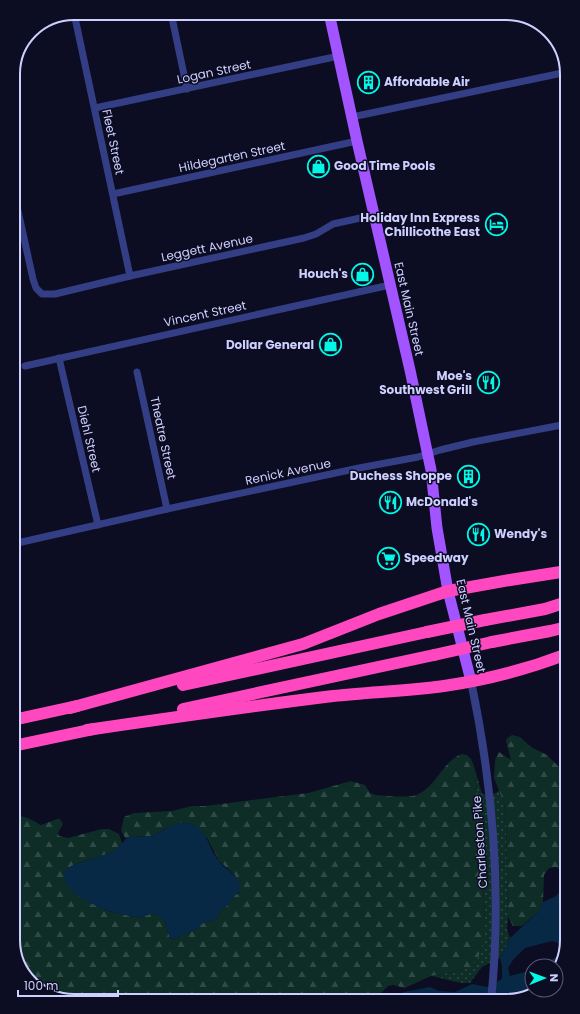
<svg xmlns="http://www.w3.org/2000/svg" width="580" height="1014" viewBox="0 0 580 1014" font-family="Poppins,sans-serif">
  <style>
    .grass { fill: url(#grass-dots) }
    .forest { fill: url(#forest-firs) }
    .pitch { fill: #0e2d26 }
    .water { fill: #072945 }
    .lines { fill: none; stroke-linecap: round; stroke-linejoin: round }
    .minor { stroke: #333e85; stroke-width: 7 }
    .tertiary { stroke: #333e85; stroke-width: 8 }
    .primary { stroke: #a154ff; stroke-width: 11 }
    .motorway { stroke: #ff48bf; stroke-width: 12 }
    .motorway-bridge { stroke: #ff48bf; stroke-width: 12 }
    .labels { text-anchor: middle; stroke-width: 3; stroke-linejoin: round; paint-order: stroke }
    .street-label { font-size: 12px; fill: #cdd0ff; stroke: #0c0c22 }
    .poi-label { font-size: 12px; font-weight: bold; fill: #cdd0ff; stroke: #0c0c22; text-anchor: start }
    .rim { fill: none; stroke: #cdd0ff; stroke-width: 2 }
  </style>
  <defs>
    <pattern id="grass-dots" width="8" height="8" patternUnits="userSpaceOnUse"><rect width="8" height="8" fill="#0e2d26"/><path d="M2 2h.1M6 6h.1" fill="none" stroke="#304a47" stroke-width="1.8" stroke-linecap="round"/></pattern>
    <pattern id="forest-firs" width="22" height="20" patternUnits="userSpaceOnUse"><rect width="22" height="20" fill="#0e2d26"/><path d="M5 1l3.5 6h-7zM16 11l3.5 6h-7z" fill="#304a47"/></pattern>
  </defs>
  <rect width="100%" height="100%" fill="#0c0c22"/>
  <!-- grass -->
  <path class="grass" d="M474,766L482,794L491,795L499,791L504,803L506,823L508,917L507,929L510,938L506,947L500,958L482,967L470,983C457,984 444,978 431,976L463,970L485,918L478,799Z"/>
  <!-- forest -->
  <g class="forest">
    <path d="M512,735L520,737L531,747L547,755L561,769L567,771V872L556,867L549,868L544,875L543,902L539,911L522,926H513L508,917L506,823L504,803L494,778L495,760L499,752L511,760L506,741L507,738Z"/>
    <path d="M462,754L467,755L471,759L474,766L478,798L485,918L483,944L478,958L470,967L463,970L431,976L405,988L393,985L388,986L381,993L370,997L365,1001H267L260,998L247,1001H70L40,991L19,967L13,940V855L19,851L17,838L13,833V816C24,815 32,820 41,825L57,819H60L63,824L58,833L59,836L68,838L102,829H109L119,834L122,843L113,852L76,864L68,868L104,910L139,918L150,914L158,915L164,920L170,938L175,940L181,935L195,930L203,923L217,919L221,910L230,903L235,895L239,893L235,875L219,861L207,838L171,826L152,836L131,837L126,839L121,831L124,817L134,813L172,811L192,806H205L308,793L351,781L365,785L370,793L376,795C385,796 409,798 416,795C437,787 443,760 462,754Z"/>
    <path d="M532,986V990H538L533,995L510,1000L513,996Z"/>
  </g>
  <!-- pitch -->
  <path class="pitch" d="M437,13H496C476,17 456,24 437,13Z"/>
  <!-- water -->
  <g class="water">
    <path d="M182,822C210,825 204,843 219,861C229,874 236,870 241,890L235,895L230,903L221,910L217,919L203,923L195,930L181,935L175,940L170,938L164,920L158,915L150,914L139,918L104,910L81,898L74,893L66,884L63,874L68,868L76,864L113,852L126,839L131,837L152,836L171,826Z"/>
    <path d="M13,833C21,842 23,848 13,855Z"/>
    <path d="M567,884V940L559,966L556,968V966H539L558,956L562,949L558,943L552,941L525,948L513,960L508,968L510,976L532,970V986L513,996L510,1000L506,1001H384L404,992L430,987L439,991L455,992L472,984L488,987L502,979V966L500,958L506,947L510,938L539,911L543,902L556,896Z"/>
  </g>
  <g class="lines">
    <!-- minor -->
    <g class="minor">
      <path d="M74,13L130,276"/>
      <path d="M171,13L187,89"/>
      <path d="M95,108L339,56"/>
      <path d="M352,117L567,72"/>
      <path d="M13,188L33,279L36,288L42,294H55L130,276L304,238L316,234L333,224L374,215"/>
      <path d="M113,194L357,141"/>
      <path d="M59,358L98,525"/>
      <path d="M25,366L390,285"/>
      <path d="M137,372L167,509"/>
      <path d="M13,544L167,509L359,468L418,457L440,450L473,442L567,424"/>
    </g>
    <!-- tertiary -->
    <path class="tertiary" d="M471,681C493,786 502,895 491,1001"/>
    <!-- primary -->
    <path class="primary" d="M329,13L357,141L410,370L431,470L437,528L448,591L471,681"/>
    <!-- motorway -->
    <g class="motorway">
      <path d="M485,620L545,609L567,602"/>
      <path d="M492,642L550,631L567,627"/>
      <path d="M183,685L427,632"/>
      <path d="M70,708L303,644L379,614L448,591L510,580L567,571"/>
      <path d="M183,709L434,655"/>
      <path d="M13,720L77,706"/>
      <path d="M87,730C169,718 251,706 333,696C370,692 407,691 444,686C486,680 528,669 567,654"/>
      <path d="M13,746L94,729"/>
    </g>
    <!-- motorway-bridge -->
    <g class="motorway-bridge">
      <path d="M427,632L485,620"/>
      <path d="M434,655L492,642"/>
    </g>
  </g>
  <!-- icons -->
  <defs>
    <symbol id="building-ring" viewBox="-11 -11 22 22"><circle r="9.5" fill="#0c0c22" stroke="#00f8e6" stroke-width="1.5"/><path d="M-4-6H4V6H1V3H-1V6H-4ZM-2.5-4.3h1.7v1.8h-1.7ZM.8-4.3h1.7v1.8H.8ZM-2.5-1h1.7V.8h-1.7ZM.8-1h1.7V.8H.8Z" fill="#00f8e6"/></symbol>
    <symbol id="shop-ring" viewBox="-11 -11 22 22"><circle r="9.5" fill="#0c0c22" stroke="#00f8e6" stroke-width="1.5"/><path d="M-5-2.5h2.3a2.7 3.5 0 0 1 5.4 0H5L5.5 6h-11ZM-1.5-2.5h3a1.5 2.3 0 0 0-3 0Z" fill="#00f8e6"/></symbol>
    <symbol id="hotel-ring" viewBox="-11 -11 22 22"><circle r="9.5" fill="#0c0c22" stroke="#00f8e6" stroke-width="1.5"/><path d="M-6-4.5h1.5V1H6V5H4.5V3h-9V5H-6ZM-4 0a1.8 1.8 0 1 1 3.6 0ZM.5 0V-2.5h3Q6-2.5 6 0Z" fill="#00f8e6"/></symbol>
    <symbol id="restaurant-ring" viewBox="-11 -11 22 22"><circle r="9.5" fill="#0c0c22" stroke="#00f8e6" stroke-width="1.5"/><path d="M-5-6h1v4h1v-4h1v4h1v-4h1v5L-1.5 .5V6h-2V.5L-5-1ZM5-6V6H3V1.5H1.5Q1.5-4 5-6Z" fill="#00f8e6"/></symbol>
    <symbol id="supermarket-ring" viewBox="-11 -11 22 22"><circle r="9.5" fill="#0c0c22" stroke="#00f8e6" stroke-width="1.5"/><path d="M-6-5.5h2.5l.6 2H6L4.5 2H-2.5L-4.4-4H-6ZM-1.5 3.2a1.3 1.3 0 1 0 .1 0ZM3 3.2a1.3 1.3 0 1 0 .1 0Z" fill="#00f8e6"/></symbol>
  </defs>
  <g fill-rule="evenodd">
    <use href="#building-ring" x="356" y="70" width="25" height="25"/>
    <use href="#shop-ring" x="306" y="154" width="25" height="25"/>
    <use href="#hotel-ring" x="484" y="212" width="25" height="25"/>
    <use href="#shop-ring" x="350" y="262" width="25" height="25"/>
    <use href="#shop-ring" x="318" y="332" width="25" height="25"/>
    <use href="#restaurant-ring" x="476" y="370" width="25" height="25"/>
    <use href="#building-ring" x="456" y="464" width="25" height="25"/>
    <use href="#restaurant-ring" x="378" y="490" width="25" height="25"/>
    <use href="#restaurant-ring" x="466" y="522" width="25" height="25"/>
    <use href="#supermarket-ring" x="376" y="546" width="25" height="25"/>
  </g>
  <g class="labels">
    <!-- street labels -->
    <g class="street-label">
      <text transform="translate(214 72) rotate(-12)" y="4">Logan Street</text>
      <text transform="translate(113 142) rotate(78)" y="4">Fleet Street</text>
      <text transform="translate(232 157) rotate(-12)" y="4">Hildegarten Street</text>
      <text transform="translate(207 248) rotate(-12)" y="4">Leggett Avenue</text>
      <text transform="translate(409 309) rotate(77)" y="4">East Main Street</text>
      <text transform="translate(205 314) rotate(-12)" y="4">Vincent Street</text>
      <text transform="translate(163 438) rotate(78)" y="4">Theatre Street</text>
      <text transform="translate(89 439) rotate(77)" y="4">Diehl Street</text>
      <text transform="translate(288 472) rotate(-12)" y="4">Renick Avenue</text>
      <text transform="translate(471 626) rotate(77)" y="4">East Main Street</text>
      <text transform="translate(480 842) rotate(-94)" y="4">Charleston Pike</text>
    </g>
    <!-- poi labels -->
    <g class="poi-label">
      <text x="384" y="86">Affordable Air</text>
      <text x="334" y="170">Good Time Pools</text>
      <text x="480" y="222" text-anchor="end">Holiday Inn Express<tspan x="480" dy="14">Chillicothe East</tspan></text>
      <text x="348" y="278" text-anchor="end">Houch's</text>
      <text x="314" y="349" text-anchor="end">Dollar General</text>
      <text x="472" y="380" text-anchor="end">Moe's<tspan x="472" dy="14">Southwest Grill</tspan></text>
      <text x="452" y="480" text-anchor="end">Duchess Shoppe</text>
      <text x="406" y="506">McDonald's</text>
      <text x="494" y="538">Wendy's</text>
      <text x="404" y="562">Speedway</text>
    </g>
  </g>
  <!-- crop -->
  <path d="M0 0H580V1014H0ZM74 20H506A54 54 0 0 1 560 74V940A54 54 0 0 1 506 994H74A54 54 0 0 1 20 940V74A54 54 0 0 1 74 20Z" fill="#0c0c22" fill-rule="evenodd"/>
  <path class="rim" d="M74 20H506A54 54 0 0 1 560 74V940A54 54 0 0 1 506 994H74A54 54 0 0 1 20 940V74A54 54 0 0 1 74 20Z"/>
  <!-- north arrow -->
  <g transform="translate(544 978) rotate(89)"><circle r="19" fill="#0c0c22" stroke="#595a7a"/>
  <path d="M0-3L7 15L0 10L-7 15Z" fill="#00f8e6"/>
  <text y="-6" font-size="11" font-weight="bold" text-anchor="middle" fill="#cdd0ff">N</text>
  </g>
  <!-- scale -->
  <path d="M18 990v6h100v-6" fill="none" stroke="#cdd0ff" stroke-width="2"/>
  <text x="24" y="990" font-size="12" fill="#cdd0ff" stroke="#0c0c22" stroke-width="3" paint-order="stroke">100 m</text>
</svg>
